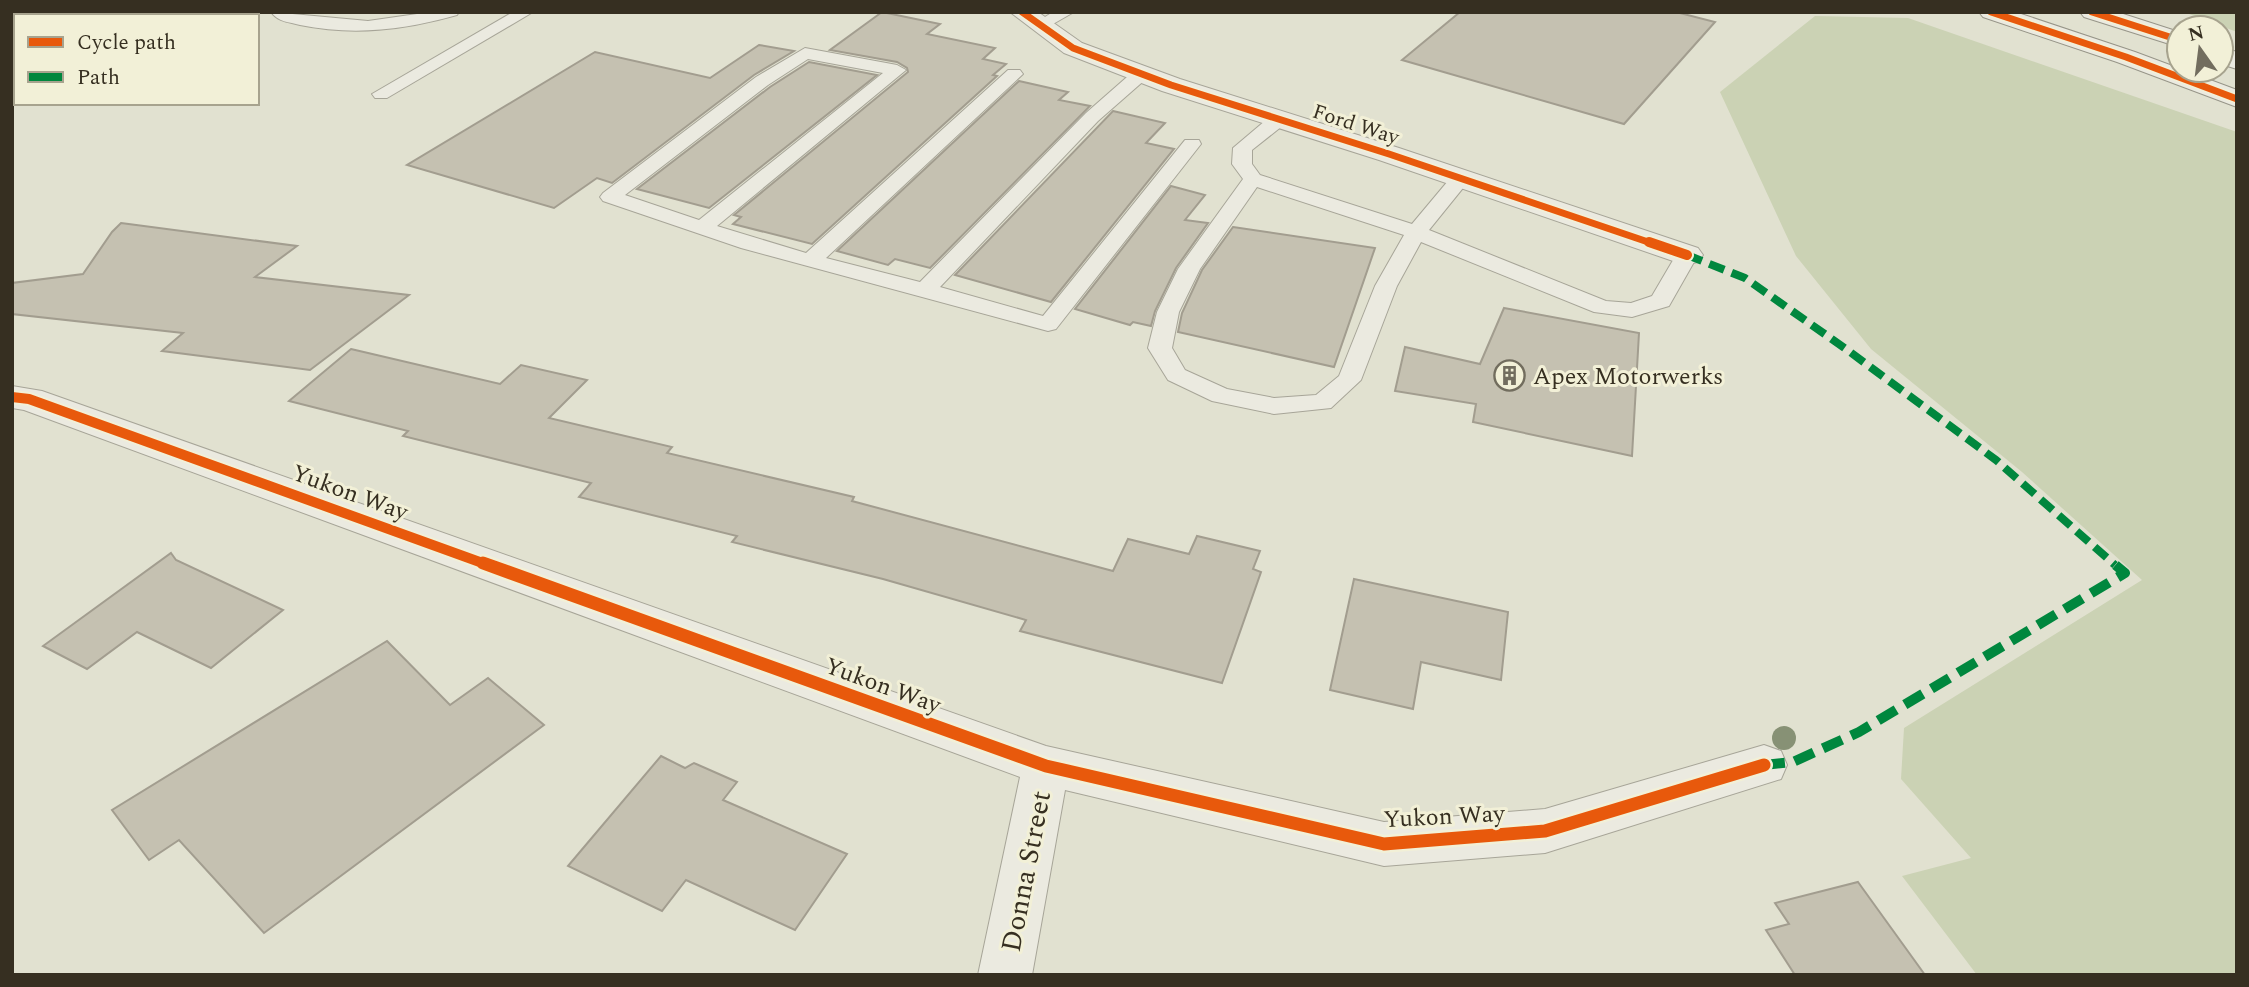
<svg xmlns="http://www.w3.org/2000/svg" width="2249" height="987" viewBox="0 0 2249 987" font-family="Spectral,serif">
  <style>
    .green { fill: #cbd2b4 }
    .building { fill: #c5c1b1; stroke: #a29d8f; stroke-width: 2 }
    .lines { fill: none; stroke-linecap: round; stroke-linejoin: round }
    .service-casing { stroke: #a7a598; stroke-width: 2 }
    .minor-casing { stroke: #a7a598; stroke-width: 2 }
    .secondary-casing { stroke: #979588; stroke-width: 2 }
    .service { fill: #ebeae0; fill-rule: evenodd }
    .minor { fill: #ebeae0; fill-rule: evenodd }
    .secondary { fill: #ebeae0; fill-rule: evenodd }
    .quiet-far1 { stroke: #00873e; stroke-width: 8; stroke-dasharray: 16 8; stroke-linecap: butt }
    .quiet { stroke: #00873e; stroke-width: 10; stroke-dasharray: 21 10; stroke-linecap: butt }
    .cycleway-far2-casing { stroke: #f2f0d7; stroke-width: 10 }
    .cycleway-far1-casing { stroke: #f2f0d7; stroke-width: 14 }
    .cycleway-casing { stroke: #f2f0d7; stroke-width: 18 }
    .cycleway-far2 { stroke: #e8590c; stroke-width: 7 }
    .cycleway-far1 { stroke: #e8590c; stroke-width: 10 }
    .cycleway { stroke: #e8590c; stroke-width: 13 }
    .tree { fill: #879175 }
    .labels { text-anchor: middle; stroke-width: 6; stroke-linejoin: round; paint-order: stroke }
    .far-street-label { font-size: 21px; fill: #362f21; stroke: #f2f0d7 }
    .poi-label { font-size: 24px; fill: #362f21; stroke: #f2f0d7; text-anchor: start }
    .street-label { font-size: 24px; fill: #362f21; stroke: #f2f0d7 }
    .near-street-label { font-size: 28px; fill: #362f21; stroke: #f2f0d7 }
  </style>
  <rect width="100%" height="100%" fill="#e1e1d0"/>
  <!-- green -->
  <g class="green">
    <path d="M12,12H162L158,16H16V81H12Z"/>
    <path d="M2184,12H2237V32Z"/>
    <path d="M1815,16L1908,18L2237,132V975H1977L1902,876L1971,858L1901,779L1904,728L2142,580L2022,472L1871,349L1796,256L1720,92Z"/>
  </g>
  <!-- building -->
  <g class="building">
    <path d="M882,12L940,24L927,34L995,48L983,59L1006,64L993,75L997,76L812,244L733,224L741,217L734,215L908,72L907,68L897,62L830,50Z"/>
    <path d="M1460,12H1676L1715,22L1624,124L1402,60Z"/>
    <path d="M759,45L794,51L754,75L612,183L597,178L554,208L407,165L595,52L710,78Z"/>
    <path d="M809,62L877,75L709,208L637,189L770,87Z"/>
    <path d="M1019,81L1068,92L1059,100L1090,106L930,268L895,259L888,265L837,251Z"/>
    <path d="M1113,111L1165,123L1146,143L1174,149L1051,302L955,275Z"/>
    <path d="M1171,186L1205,195L1185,220L1208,223L1176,268L1155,311L1151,326L1133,322L1130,325L1075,309Z"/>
    <path d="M121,223L297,246L255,277L409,295L310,370L162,351L183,333L12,314V283L83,274L112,232Z"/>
    <path d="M1233,227L1375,248L1334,367L1178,332L1182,313L1202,270Z"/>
    <path d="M1504,308L1639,333L1632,456L1473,422L1476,404L1395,391L1405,347L1480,364Z"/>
    <path d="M351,349L500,384L521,365L587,380L549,418L672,447L667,453L854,497L852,501L1113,571L1128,539L1189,554L1197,536L1260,551L1253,569L1261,572L1222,683L1020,631L1026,620L883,579L732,542L737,536L579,497L591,483L403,436L408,431L289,401Z"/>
    <path d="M171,553L176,560L283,610L211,668L137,632L87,669L43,646Z"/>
    <path d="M1354,579L1508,612L1501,680L1421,662L1413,709L1330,690Z"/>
    <path d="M387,641L450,705L488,678L544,725L264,933L179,840L149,860L112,810Z"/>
    <path d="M661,756L685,768L694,763L737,782L723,800L847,854L795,930L686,880L662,911L568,866Z"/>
    <path d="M1858,882L1925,975H1795L1766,930L1789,924L1775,903Z"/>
  </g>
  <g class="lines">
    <defs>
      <g id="service">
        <path d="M271,12L368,21L431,12H459L457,15C404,30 354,36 300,25C289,22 278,22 271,12Z"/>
        <path d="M513,12H533L387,98H375L372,94Z"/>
        <path d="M1053,12H1074L1046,28H1034L1032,25Z"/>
        <path d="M805,48L897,65L906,70L717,226L806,253L1008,70H1020L1023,74L826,258L920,282L1086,113L1135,70H1147L1150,74L1147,78L1098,121L940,287L1043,316L1185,140H1199L1201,144L1056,329L1048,331L741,248L603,201L600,197L603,193L756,77ZM808,59L883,73L699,220L625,195L768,85Z"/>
        <path d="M1279,113L1286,115L1288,119L1286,123L1252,150V164L1260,175L1412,224L1453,175H1467L1470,179L1467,183L1429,230L1606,301L1631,303L1652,296L1679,250H1695L1698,255L1669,306L1632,317L1594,312L1421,242L1397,286L1361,380L1331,408L1274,414L1212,401L1168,380L1148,348L1157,312L1178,269L1243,179L1232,164L1233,148L1272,115ZM1257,187L1404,235L1375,286L1339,376L1316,395L1274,398L1227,389L1185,370L1172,348L1179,312L1200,269Z"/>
      </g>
      <g id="minor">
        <path d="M1010,12H1038L1082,43L1180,79L1399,148L1698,248L1703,255L1698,262L1687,264L1676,262L1379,160L1162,91L1064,53Z"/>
        <path d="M12,386L42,391L1046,746L1384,822L1545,809L1764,745L1781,751L1787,765L1781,779L1545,853L1384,866L1065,790L1032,975H978L1020,777L24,410L12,408Z"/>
      </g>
      <g id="secondary">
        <path d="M1979,12H2015L2135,52L2237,90V107L2117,62L1983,17Z"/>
        <path d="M2080,12H2117L2179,32V47L2084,17Z"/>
        <path d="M2221,47L2237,52V69L2221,64Z"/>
      </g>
    </defs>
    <!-- service casing -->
    <use href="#service" class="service-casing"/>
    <!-- minor casing -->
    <use href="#minor" class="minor-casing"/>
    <!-- secondary casing -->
    <use href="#secondary" class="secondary-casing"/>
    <!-- service -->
    <use href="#service" class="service"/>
    <!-- minor -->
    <use href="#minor" class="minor"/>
    <!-- secondary -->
    <use href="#secondary" class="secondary"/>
    <!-- quiet-far1 -->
    <path class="quiet-far1" d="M1687,255L1745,278L1846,349L1996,460L2115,565"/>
    <!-- quiet -->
    <path class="quiet" d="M1764,765L1793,762L1859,732L2125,573L2113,563"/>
    <defs>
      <g id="cycleway-far2">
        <path d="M1022,12L1073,48L1171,85L1389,154L1654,244"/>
        <path d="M1991,12L2126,57L2237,99"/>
        <path d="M2092,12L2179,40"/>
      </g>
      <g id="cycleway-far1">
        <path d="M1649,242L1687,255"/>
        <path d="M12,397L29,399L488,565"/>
      </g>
      <path id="cycleway" d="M483,563L1046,766L1384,844L1545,831L1764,765"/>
    </defs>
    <!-- cycleway-far2 casing -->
    <use href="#cycleway-far2" class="cycleway-far2-casing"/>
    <!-- cycleway-far1 casing -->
    <use href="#cycleway-far1" class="cycleway-far1-casing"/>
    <!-- cycleway casing -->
    <use href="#cycleway" class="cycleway-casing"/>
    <!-- cycleway-far2 -->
    <use href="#cycleway-far2" class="cycleway-far2"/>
    <!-- cycleway-far1 -->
    <use href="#cycleway-far1" class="cycleway-far1"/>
    <!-- cycleway -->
    <use href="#cycleway" class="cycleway"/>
  </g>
  <!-- trees -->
  <circle class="tree" cx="1784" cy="738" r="12"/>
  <!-- icons -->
  <defs>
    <symbol id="building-ring" viewBox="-11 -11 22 22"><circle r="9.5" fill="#f2f0d7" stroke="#726d5e" stroke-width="1.5"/><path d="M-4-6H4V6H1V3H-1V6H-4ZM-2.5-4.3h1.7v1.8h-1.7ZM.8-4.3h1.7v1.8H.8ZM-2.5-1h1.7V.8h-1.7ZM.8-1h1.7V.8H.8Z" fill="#726d5e"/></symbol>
  </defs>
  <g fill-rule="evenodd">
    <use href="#building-ring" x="1492" y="358" width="35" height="35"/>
  </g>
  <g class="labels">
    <!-- far-street labels -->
    <g class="far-street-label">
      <text transform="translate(1356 124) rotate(18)" y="7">Ford Way</text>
    </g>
    <!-- poi labels -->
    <g class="poi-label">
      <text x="1533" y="384">Apex Motorwerks</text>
    </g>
    <!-- street labels -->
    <g class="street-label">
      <text transform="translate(350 492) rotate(20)" y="8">Yukon Way</text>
      <text transform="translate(883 685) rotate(20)" y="8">Yukon Way</text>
      <text transform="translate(1444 816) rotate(-3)" y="8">Yukon Way</text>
    </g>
    <!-- near-street labels -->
    <g class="near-street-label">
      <text transform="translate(1025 871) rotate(-79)" y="10">Donna Street</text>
    </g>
  </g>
  <!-- border -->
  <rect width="2249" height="987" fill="none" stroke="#362f21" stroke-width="28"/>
  <!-- legend -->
  <rect x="14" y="14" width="245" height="91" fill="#f2f0d7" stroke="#a7a38e" stroke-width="2"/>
  <rect x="28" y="37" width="35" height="10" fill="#e8590c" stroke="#a7a38e" stroke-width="2"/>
  <text x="77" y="49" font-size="21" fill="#362f21">Cycle path</text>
  <rect x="28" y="72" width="35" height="10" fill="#00873e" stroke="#a7a38e" stroke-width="2"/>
  <text x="77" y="84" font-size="21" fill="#362f21">Path</text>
  <!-- north arrow -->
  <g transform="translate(2200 49) rotate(346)"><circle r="33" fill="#f2f0d7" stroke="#a7a38e" stroke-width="2"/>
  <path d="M0-5L12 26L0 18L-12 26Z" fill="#726d5e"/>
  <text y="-10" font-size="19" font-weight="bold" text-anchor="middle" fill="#362f21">N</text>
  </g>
</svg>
